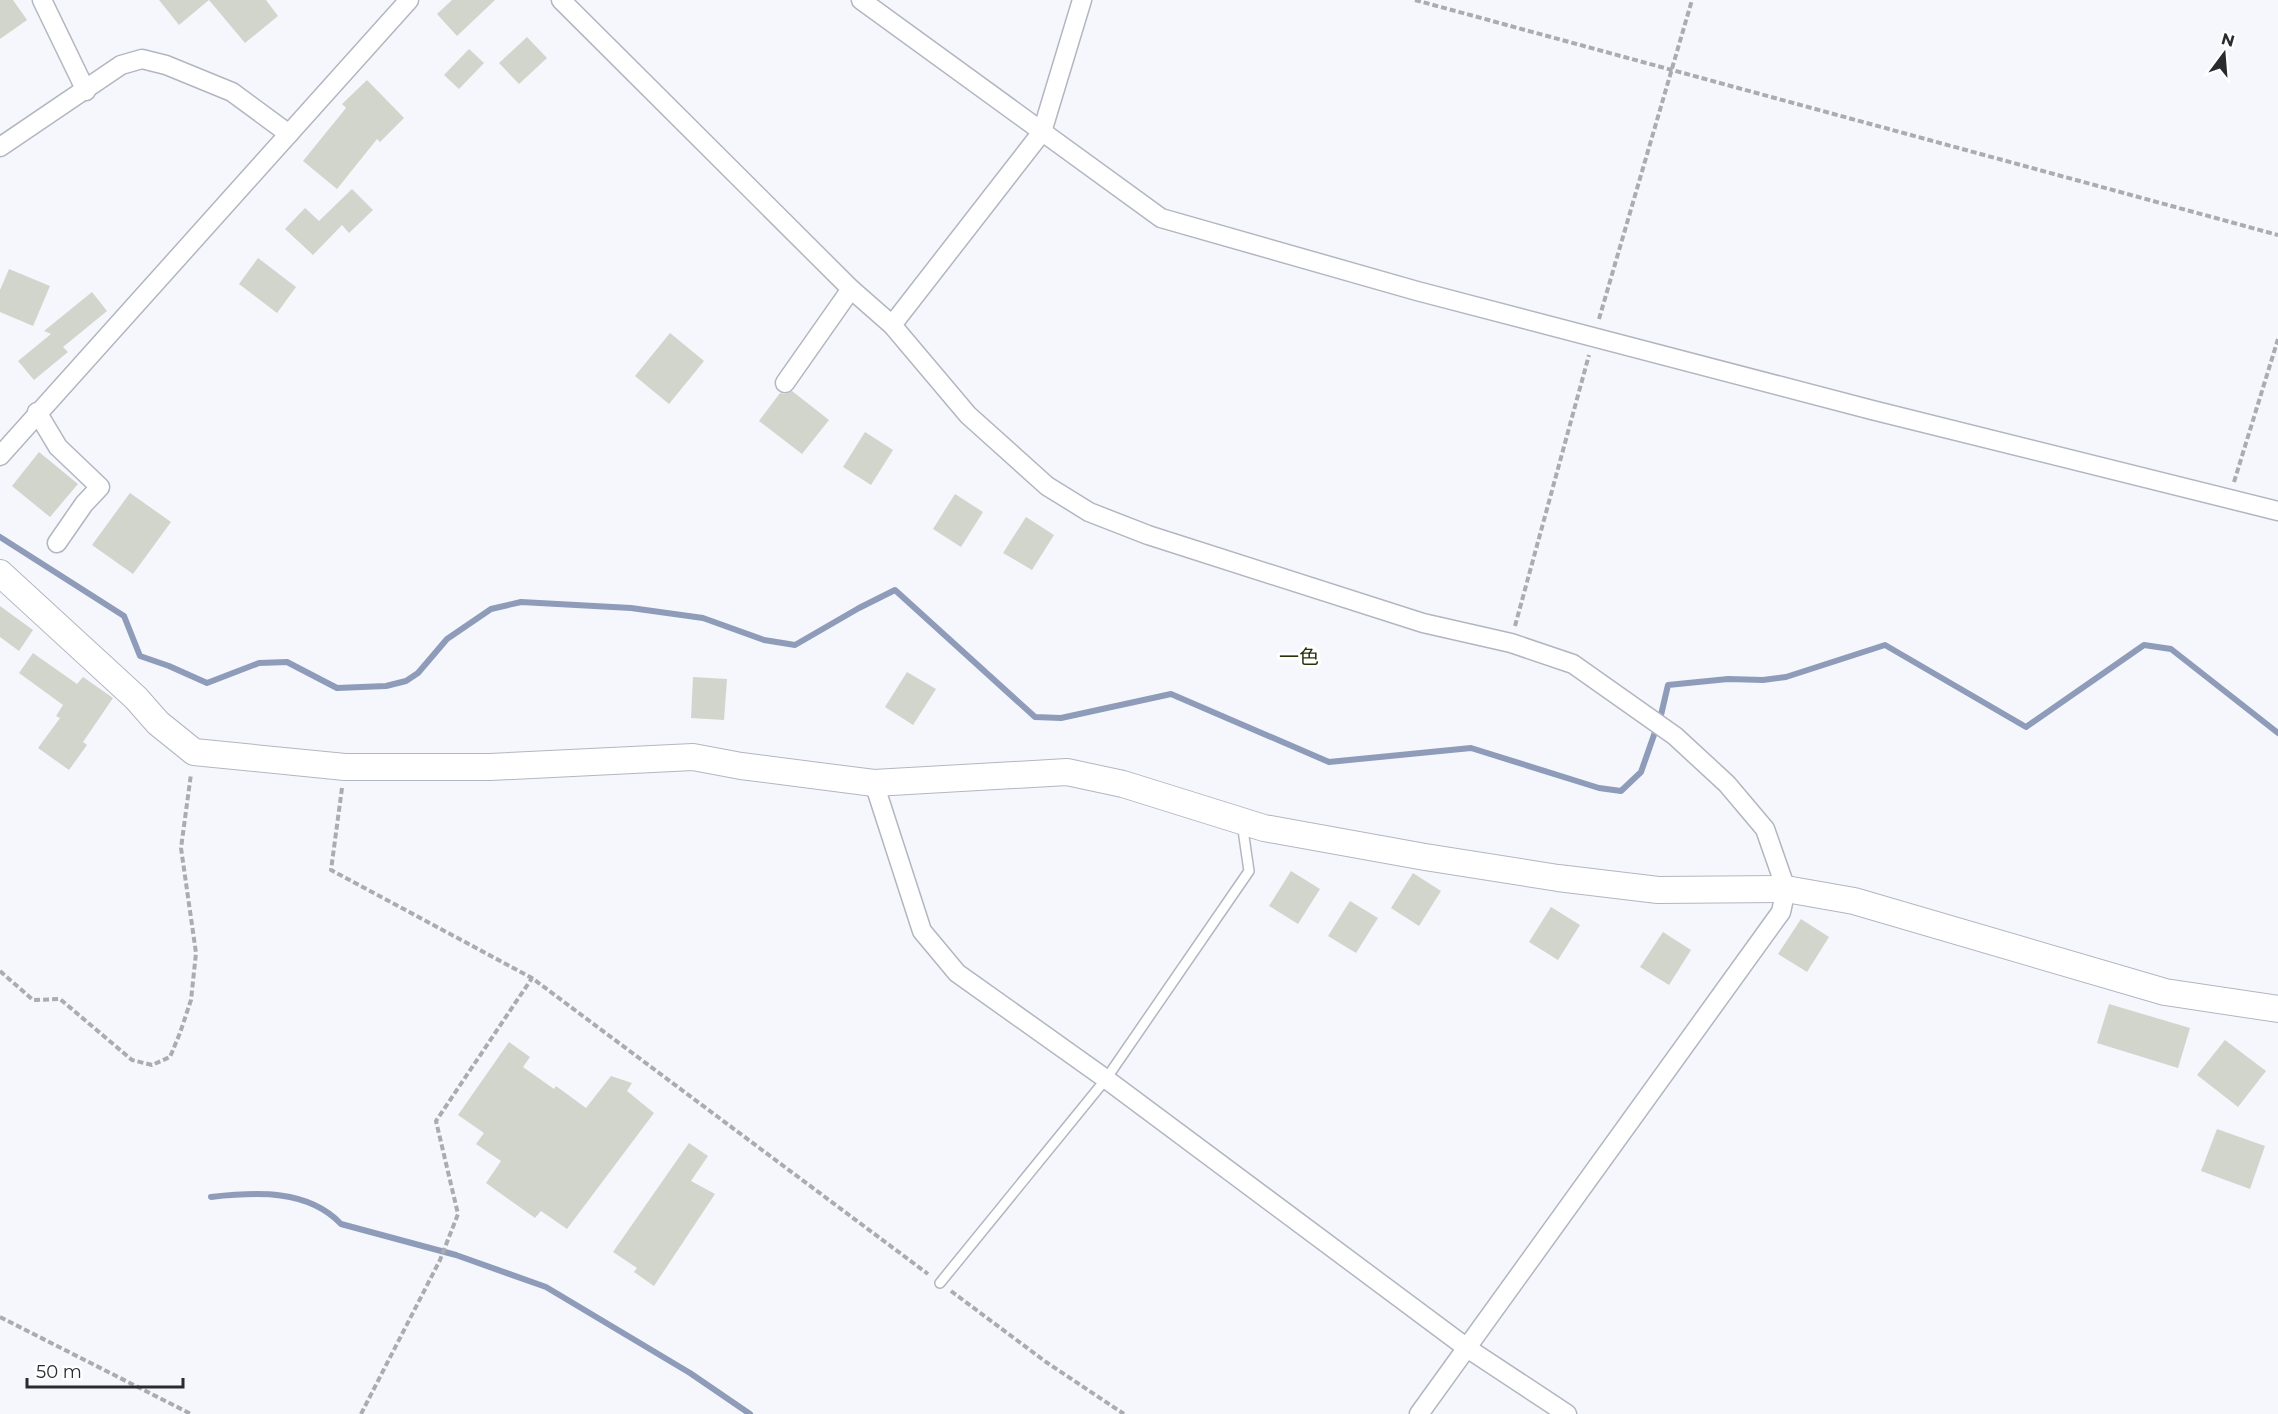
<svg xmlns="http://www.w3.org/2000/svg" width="2278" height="1414" viewBox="0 0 2278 1414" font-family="Montserrat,'Noto Sans JP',sans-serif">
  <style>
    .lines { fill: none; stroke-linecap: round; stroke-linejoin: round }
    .stream { stroke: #8e9cba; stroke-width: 6 }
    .building { fill: #d2d5cb }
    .lane-casing { stroke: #b2b6c0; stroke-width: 12 }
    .street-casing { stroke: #b2b6c0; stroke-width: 21 }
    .secondary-casing { stroke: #b2b6c0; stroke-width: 28 }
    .path { stroke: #aaacb2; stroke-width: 4; stroke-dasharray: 6 3; stroke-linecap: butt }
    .lane { stroke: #fff; stroke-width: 9 }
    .street { stroke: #fff; stroke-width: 18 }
    .secondary { stroke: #fff; stroke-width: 26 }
    .labels { text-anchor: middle; stroke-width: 6; stroke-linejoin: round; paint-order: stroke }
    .quarter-label { font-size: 20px; fill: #2a3008; stroke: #fff }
  </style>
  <rect width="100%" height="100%" fill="#f5f7fd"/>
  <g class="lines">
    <!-- stream -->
    <g class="stream">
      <path d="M0,537L124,616L140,656L169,666L207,683L259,663L287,662L337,688L386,686L406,681L418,673L447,639L491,609L521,602L631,608L703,618L764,640L795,645L859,608L895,590L1035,717L1061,718L1171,694L1329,762L1471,748L1599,788L1621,791L1641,772L1661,715L1668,685L1728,679L1763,680L1786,677L1885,645L2026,727L2144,645L2171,649L2278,733"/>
      <path d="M211,1197C256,1192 308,1189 341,1224L456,1255L546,1287L690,1373L750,1414"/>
    </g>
  </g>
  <!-- building -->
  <g class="building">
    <path d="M0,0H13L27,20L0,39Z"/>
    <path d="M159,0H266L278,16L245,43L209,0L179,25Z"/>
    <path d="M452,0H495L457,36L437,14Z"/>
    <path d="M527,37L547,58L519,84L499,63Z"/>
    <path d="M469,49L484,63L459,89L444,75Z"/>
    <path d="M367,80L404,118L380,142L377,139L337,189L303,161L346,108L342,104Z"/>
    <path d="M352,189L373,210L349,233L342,225L313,255L285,229L305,208L319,221Z"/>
    <path d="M258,258L296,287L277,313L239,284Z"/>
    <path d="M9,269L50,286L33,326L0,312V290Z"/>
    <path d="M92,292L107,311L63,347L68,352L34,380L18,361L51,334L44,331Z"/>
    <path d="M670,333L704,361L669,404L635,376Z"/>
    <path d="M792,391L829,420L802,454L759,421L780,393L785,394Z"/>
    <path d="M865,432L893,450L871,485L843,467Z"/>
    <path d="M39,452L78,484L50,517L12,486Z"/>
    <path d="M130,493L171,522L133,574L92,545Z"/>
    <path d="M955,494L983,512L961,547L933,529Z"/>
    <path d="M1026,517L1054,535L1032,570L1003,553Z"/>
    <path d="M0,606L33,630L19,651L0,637Z"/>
    <path d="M33,653L77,684L83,677L113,698L83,742L87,745L69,770L38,748L60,718L56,716L63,705L19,673Z"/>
    <path d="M907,672L936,689L913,725L885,707Z"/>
    <path d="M693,677L727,679L724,720L691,718Z"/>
    <path d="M1291,871L1320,889L1298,924L1269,906Z"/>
    <path d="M1413,873L1441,891L1419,926L1391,908Z"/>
    <path d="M1350,901L1378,918L1356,953L1328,936Z"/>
    <path d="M1551,907L1580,925L1558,960L1529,942Z"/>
    <path d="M1801,919L1829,937L1807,972L1778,954Z"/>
    <path d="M1663,932L1691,950L1669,985L1640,967Z"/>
    <path d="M2109,1004L2190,1028L2178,1068L2097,1043Z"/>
    <path d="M2225,1040L2266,1071L2238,1107L2197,1075Z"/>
    <path d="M509,1042L530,1057L523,1067L554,1089L556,1086L586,1108L611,1076L632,1083L627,1091L654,1113L567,1229L541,1211L535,1218L486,1183L501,1161L476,1144L484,1133L458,1115Z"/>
    <path d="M2217,1129L2265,1146L2250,1189L2201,1171Z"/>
    <path d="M689,1143L708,1156L691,1181L715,1194L654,1286L634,1272L637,1268L613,1252Z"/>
  </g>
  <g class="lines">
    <defs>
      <path id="lane" d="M940,1283L1106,1079L1249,871L1242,823"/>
      <g id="street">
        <path d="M42,0L86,91"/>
        <path d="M561,0L851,289L892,325L968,415L1047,486L1089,512L1148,535L1423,623L1511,643L1573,664L1675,736L1727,784L1765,829L1786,889L1781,912L1419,1414"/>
        <path d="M861,0L1161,218L1417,291L1872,410L2278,511"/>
        <path d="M0,147L121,65L142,59L166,65L232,92L289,134"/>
        <path d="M892,325L1042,132L1082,0"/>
        <path d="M785,383L851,289"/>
        <path d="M37,412L58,447L100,487L84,504L57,543"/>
        <path d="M0,456L409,0"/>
        <path d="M874,783L922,931L957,973L1106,1079L1467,1348L1567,1414"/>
      </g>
      <path id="secondary" d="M0,573L136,698L158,723L194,752L345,767H490L693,757L741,766L874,783L1067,772L1123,784L1264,828L1425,857L1558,878L1658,890L1786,889L1854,901L2165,992L2278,1009"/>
    </defs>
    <!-- lane casing -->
    <use href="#lane" class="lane-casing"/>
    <!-- street casing -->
    <use href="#street" class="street-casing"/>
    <!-- secondary casing -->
    <use href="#secondary" class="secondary-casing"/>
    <!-- path -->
    <g class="path">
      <path d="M1415,0L2278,235"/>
      <path d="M1599,319L1692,0"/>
      <path d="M2234,482L2278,339"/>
      <path d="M1515,626L1589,355"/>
      <path d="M342,788L331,870L532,978L928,1274"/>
      <path d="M0,971L33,1000L60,999L132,1060L152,1065L170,1057L180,1033L191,1000L196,953L181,848L191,774"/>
      <path d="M951,1291L1046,1362L1124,1414"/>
      <path d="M0,1317L191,1414"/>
      <path d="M361,1414L440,1260L458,1214L436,1121L532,978"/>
    </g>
    <!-- lane -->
    <use href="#lane" class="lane"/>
    <!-- street -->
    <use href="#street" class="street"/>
    <!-- secondary -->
    <use href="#secondary" class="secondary"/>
  </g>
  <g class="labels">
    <!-- quarter labels -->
    <g class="quarter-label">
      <text x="1299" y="664">一色</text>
    </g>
  </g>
  <!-- north arrow -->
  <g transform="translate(2224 54) rotate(16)" stroke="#ffffff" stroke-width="4.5" paint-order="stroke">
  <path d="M0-4.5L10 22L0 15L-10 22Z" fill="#292b2f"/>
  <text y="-9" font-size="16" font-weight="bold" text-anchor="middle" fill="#292b2f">N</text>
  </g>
  <!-- scale -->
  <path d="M27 1378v9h156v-9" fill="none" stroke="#292b2f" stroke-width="3"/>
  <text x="36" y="1378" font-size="18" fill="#292b2f" stroke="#ffffff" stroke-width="4.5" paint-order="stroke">50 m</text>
</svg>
